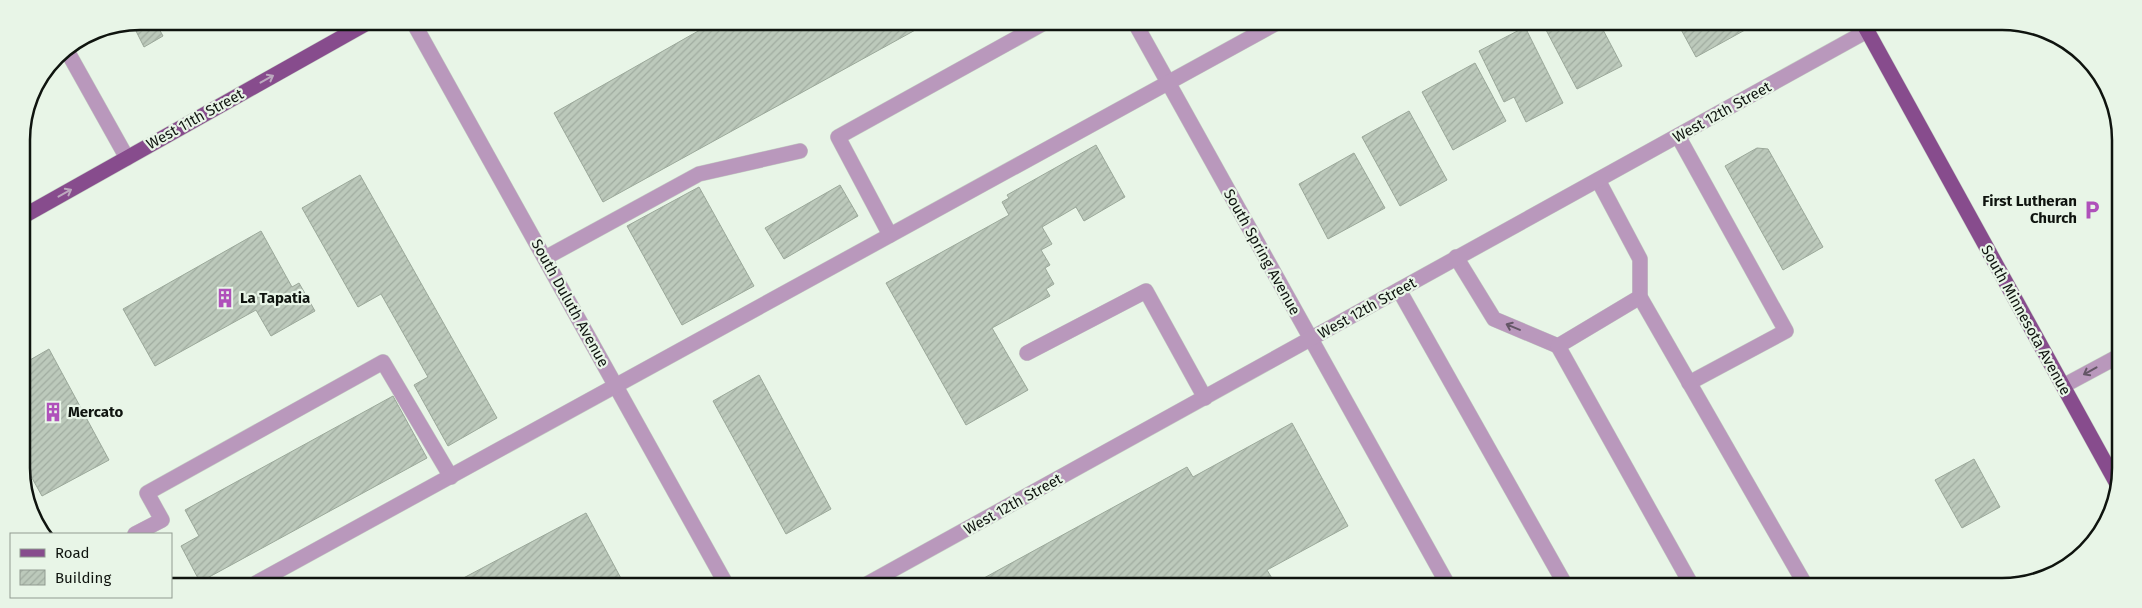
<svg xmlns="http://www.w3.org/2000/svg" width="2142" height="608" viewBox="0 0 2142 608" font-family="'Fira Sans',sans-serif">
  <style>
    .building { fill: url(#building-hatch); stroke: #9ba89a }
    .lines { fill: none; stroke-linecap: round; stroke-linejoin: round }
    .minor-casing { stroke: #c5d1c4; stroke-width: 16 }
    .major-casing { stroke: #c5d1c4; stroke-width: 16 }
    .minor { stroke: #b998bc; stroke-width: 15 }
    .major { stroke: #874c8d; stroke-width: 15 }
    .oneway { stroke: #bca9be }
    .oneway2 { stroke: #645666 }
    .labels { text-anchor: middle; stroke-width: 4.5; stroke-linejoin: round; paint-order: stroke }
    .street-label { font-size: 15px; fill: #0f140f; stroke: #e8f5e7 }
    .poi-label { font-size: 15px; font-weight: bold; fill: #0f140f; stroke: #e8f5e7; text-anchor: start }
    .rim { fill: none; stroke: #0f140f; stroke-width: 2.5 }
  </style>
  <defs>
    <pattern id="building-hatch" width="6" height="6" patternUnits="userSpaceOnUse" patternTransform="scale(1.25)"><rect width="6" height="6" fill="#bcc9bb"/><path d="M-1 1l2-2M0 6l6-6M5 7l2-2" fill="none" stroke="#a0aca0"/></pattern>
  </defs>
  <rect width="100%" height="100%" fill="#e8f5e7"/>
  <!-- building -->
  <g class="building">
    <path d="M140,21H169L158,27L163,36L144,47L132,23Z"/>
    <path d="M714,22L928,23L603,202L554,113Z"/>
    <path d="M1551,24H1600L1622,66L1577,89L1545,28Z"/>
    <path d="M1678,24L1754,25L1696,57Z"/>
    <path d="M1525,27L1563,103L1526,122L1514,97L1504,102L1479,51Z"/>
    <path d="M1475,63L1506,121L1453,150L1422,92Z"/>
    <path d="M1409,111L1447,180L1400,206L1362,137Z"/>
    <path d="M1096,145L1125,197L1084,221L1076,207L1042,227L1052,244L1041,250L1050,265L1045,268L1054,284L1046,289L1050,296L992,328L1028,390L966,425L886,283L1009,215L1002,202L1009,198L1007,195Z"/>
    <path d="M1757,148L1768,149L1823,247L1783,270L1725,166Z"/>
    <path d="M1354,153L1385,208L1328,239L1299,184Z"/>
    <path d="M360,175L497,418L448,446L414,385L428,377L381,294L358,307L302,208Z"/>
    <path d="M840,185L858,216L784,259L765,228Z"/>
    <path d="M699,187L754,286L682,325L627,226Z"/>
    <path d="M261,231L292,287L299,283L315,311L271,336L256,310L155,366L123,309Z"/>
    <path d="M49,349L109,460L42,496L23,462V364Z"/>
    <path d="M759,375L831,509L786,534L713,401Z"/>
    <path d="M393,396L427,458L200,582L181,546L199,536L185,510Z"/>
    <path d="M1292,423L1348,526L1267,570L1276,585L973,584L1187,467L1193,477Z"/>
    <path d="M1974,459L2000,507L1962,528L1935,480Z"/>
    <path d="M586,513L624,584L454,583Z"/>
  </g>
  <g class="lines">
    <defs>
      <g id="minor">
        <path d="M413,22L726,584"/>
        <path d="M1135,23L1448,585"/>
        <path d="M66,49L127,158"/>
        <path d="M1678,136L1786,331L1689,383"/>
        <path d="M1598,180L1640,259V297"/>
        <path d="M890,235L838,137L1044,23"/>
        <path d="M1456,257L1494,319L1558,346"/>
        <path d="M545,258L699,174L800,151"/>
        <path d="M1399,290L1566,586"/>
        <path d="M1027,353L1146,291L1205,398"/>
        <path d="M2063,386L2117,357"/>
        <path d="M135,534L162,520L147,493L383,362L451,477"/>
        <path d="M256,583L1275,24"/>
        <path d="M867,584L1867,31"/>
        <path d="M1692,586L1558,346L1640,297L1806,586"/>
      </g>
      <g id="major">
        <path d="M1864,25L2117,484"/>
        <path d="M22,217L369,22"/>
      </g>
    </defs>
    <!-- minor casing -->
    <use href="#minor" class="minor-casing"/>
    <!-- major casing -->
    <use href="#major" class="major-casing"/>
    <!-- minor -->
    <use href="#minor" class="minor"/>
    <!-- major -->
    <use href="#major" class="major"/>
  </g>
  <!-- one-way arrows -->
  <defs><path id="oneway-shaft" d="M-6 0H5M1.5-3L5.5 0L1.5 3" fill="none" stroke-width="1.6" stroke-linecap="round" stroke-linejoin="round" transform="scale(1.25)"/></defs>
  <g class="oneway">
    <use href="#oneway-shaft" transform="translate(267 79) rotate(-29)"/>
    <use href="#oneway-shaft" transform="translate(65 193) rotate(-29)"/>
  </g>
  <g class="oneway2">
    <use href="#oneway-shaft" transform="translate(1513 327) rotate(-157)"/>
    <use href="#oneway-shaft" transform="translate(2090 371) rotate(151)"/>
  </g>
  <!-- icons -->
  <defs>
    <symbol id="parking-bare" viewBox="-9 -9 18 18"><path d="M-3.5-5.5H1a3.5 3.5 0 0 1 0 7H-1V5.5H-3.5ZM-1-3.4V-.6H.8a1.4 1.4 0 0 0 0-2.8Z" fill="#af51ba" stroke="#e8f5e7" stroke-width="2.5" paint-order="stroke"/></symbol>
    <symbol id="building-bare" viewBox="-9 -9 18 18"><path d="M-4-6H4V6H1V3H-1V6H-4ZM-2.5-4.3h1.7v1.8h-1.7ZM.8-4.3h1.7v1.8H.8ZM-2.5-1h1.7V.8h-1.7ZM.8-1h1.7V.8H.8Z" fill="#af51ba" stroke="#e8f5e7" stroke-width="2.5" paint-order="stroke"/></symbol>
  </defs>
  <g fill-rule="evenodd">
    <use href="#parking-bare" x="2078" y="196" width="28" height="28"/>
    <use href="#building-bare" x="211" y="284" width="28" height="28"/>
    <use href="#building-bare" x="39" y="398" width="28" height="28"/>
  </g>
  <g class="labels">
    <!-- street labels -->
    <g class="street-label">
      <text transform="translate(1722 112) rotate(-29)" y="5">West 12th Street</text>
      <text transform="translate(195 119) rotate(-29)" y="5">West 11th Street</text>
      <text transform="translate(1262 252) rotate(61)" y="5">South Spring Avenue</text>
      <text transform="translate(570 303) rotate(61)" y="5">South Duluth Avenue</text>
      <text transform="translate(1367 308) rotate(-29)" y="5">West 12th Street</text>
      <text transform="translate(2026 320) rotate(61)" y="5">South Minnesota Avenue</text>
      <text transform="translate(1013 504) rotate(-29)" y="5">West 12th Street</text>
    </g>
    <!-- poi labels -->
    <g class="poi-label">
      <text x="2077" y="206" text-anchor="end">First Lutheran<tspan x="2077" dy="17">Church</tspan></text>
      <text x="240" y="303">La Tapatia</text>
      <text x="68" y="417">Mercato</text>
    </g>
  </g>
  <!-- crop -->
  <path d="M0 0H2142V608H0ZM140 30H2002A110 110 0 0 1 2112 140V468A110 110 0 0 1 2002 578H140A110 110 0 0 1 30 468V140A110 110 0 0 1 140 30Z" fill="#e8f5e7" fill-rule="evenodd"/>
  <path class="rim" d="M140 30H2002A110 110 0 0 1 2112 140V468A110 110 0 0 1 2002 578H140A110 110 0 0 1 30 468V140A110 110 0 0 1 140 30Z"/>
  <!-- legend -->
  <rect x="10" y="533" width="162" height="65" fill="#e8f5e7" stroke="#919b91"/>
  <rect x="20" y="549" width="25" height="8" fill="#874c8d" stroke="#919b91"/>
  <text x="55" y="558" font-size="15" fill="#0f140f">Road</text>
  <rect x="20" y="570" width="25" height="15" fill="url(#building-hatch)" stroke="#919b91"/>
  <text x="55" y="583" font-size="15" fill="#0f140f">Building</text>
</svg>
